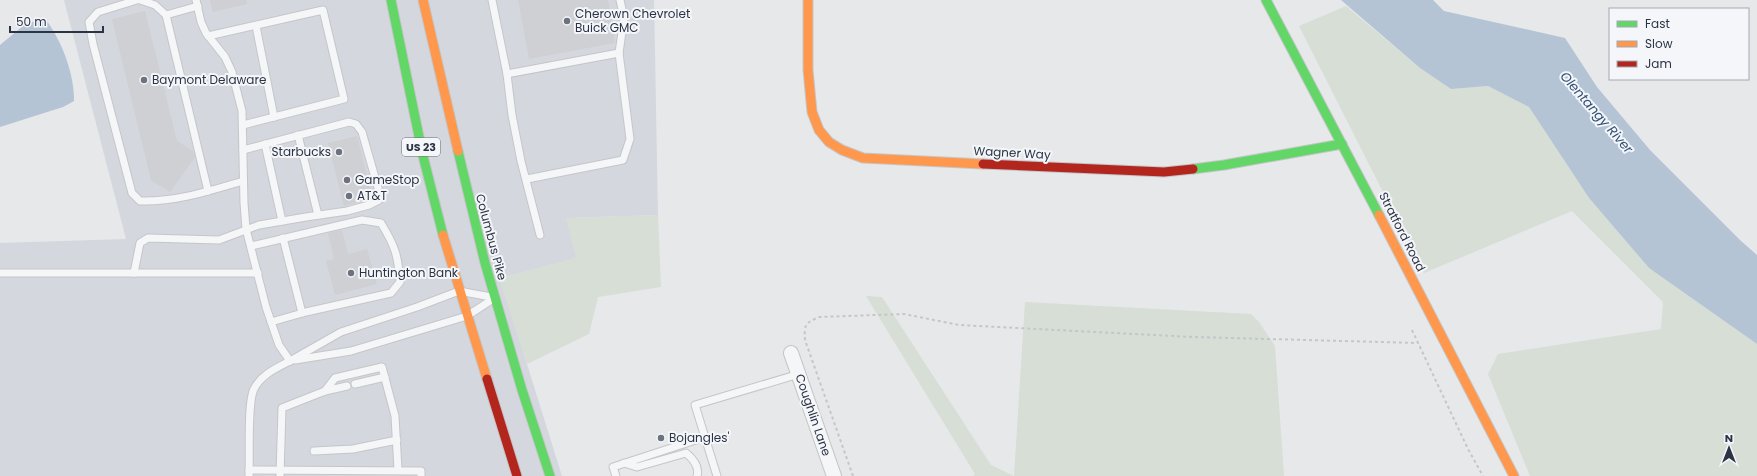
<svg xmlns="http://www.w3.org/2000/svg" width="1757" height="476" viewBox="0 0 1757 476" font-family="Poppins,sans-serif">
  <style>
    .built { fill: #d4d7dd }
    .green { fill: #d6ded6 }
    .water { fill: #b4c4d5 }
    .building { fill: #ced0d3 }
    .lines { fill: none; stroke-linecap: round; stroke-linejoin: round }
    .lane-casing { stroke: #c4c6c8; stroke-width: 9 }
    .street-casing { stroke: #c4c6c8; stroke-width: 16 }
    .fast-casing { stroke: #c4c6c8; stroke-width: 11 }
    .slow-casing { stroke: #c4c6c8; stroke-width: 11 }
    .jam-casing { stroke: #c4c6c8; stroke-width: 11 }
    .path { stroke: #c5c6ca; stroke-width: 2; stroke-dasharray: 3 3; stroke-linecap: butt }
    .lane { stroke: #f5f6f7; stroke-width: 7 }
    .street { stroke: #f5f6f7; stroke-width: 14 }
    .fast { stroke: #63d668; stroke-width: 9 }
    .slow { stroke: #ff974d; stroke-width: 9 }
    .jam { stroke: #b3261e; stroke-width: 9 }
    .poi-dot { fill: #6c737f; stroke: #f4f6f9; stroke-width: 1.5 }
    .labels { text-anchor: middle; stroke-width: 4; stroke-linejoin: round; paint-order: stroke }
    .shield { fill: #f4f6f9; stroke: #676e7b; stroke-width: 1 }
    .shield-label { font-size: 11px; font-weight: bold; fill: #2b3445 }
    .poi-label { font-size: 12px; fill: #2b3445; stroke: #f4f6f9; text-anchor: start }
    .street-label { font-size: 12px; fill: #2b3445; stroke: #f4f6f9 }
    .water-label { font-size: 13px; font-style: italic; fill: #34527a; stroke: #f4f6f9 }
  </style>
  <rect width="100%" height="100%" fill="#e6e8ea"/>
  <!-- built -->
  <path class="built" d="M64,0H654L658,215L567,218L577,258L500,278L562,476H0V243L126,239Z"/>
  <!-- green -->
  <g class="green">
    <path d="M1346,6L1420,68L1451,89L1488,86L1529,107L1589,198L1649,268L1757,344V476H1530L1488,374L1498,354L1661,329L1663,302L1572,211L1424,273L1299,26Z"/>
    <path d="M658,215L661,287L598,297L589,334L527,364L499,278L576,258L566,218Z"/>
    <path d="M866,296L882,297L991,465L1014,476L1025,302L1251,314L1259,322L1275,346L1284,476H973L975,474Z"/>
  </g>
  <!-- water -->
  <g class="water">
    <path d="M1341,0H1433L1444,11L1565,38L1597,87L1650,150L1741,241L1757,255V344L1649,268L1589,198L1529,107L1488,86L1451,89L1420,68Z"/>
    <path d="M35,21H47C63,44 74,74 74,101L63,107L0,127V45L23,26Z"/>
  </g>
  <!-- building -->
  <g class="building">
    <path d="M210,0H246L247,4L213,12Z"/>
    <path d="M518,0H608L615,43L529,59Z"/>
    <path d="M145,11L177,141L193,151L195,157L170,192L151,180L112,19Z"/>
    <path d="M357,136L373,198L344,206L328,143Z"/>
    <path d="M342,230L348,254L367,249L377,284L335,295L326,261L334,259L328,233Z"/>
  </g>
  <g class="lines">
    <defs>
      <g id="lane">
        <path d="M137,0L98,12L89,22L93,44L132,193L140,201C176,202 209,191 243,181"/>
        <path d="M140,0L155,5L166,15L198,6"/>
        <path d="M196,0L201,22L206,33L225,57L232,72L242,111L244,203L246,229L266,307L279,345L290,361C276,368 261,375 254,389C247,402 250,459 249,476"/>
        <path d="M492,0L507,74L512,115L521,161L540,235"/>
        <path d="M166,15L208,191"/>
        <path d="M256,26L274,117"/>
        <path d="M208,36L323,10L344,99L243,125"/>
        <path d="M507,74L619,53"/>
        <path d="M298,135L318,215"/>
        <path d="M265,144L282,221"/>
        <path d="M527,179L623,160L630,139L619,53L624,18L620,0"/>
        <path d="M283,238L302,313"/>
        <path d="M251,246L362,220L381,223C395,246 398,255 400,282L391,293L306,312L271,322"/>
        <path d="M0,273H258"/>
        <path d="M134,273L140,243L148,238L219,240L259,225L306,217L347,211L369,205L379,200L378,188L362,132L356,124L349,122L243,150"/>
        <path d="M295,360L351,351L467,316L493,299"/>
        <path d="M290,361L341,332L417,307L459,291L491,297"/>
        <path d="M355,384L385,377"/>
        <path d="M325,391L347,386"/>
        <path d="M314,451L353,449L397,440"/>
        <path d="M624,463L637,467L686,453C692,458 700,466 697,476"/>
        <path d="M249,470L421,471V476"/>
        <path d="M280,476L282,408L325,391L335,378L382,367L395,416L398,470"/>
        <path d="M616,476L613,467L705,437"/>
        <path d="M717,476L695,405L799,374"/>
      </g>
      <path id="street" d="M791,353L834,476"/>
      <g id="fast">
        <path d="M391,0L423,156L443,235"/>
        <path d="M1266,0L1379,215"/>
        <path d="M458,151L485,263L522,390L550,476"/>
        <path d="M1193,169L1224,165L1342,144"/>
      </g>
      <g id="slow">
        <path d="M423,0L458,151"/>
        <path d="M808,0V70L812,112L819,130L829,142L842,150L863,158L983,164"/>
        <path d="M1379,215L1514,476"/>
        <path d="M443,235L487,379"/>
      </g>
      <g id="jam">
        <path d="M983,164L1164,172L1193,169"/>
        <path d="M487,379L517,476"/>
      </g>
    </defs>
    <!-- lane casing -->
    <use href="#lane" class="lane-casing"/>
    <!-- street casing -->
    <use href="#street" class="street-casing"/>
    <!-- fast casing -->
    <use href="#fast" class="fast-casing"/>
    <!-- slow casing -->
    <use href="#slow" class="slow-casing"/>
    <!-- jam casing -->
    <use href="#jam" class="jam-casing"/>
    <!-- path -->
    <g class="path">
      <path d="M1412,330L1468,449L1483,476"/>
      <path d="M853,476L805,340C804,325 805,323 819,317L904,314L959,325L1193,337L1418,343"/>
    </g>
    <!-- lane -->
    <use href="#lane" class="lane"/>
    <!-- street -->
    <use href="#street" class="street"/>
    <!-- fast -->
    <use href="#fast" class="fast"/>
    <!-- slow -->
    <use href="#slow" class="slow"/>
    <!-- jam -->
    <use href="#jam" class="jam"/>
  </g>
  <!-- markers -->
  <g class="poi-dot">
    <circle cx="567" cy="21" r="4"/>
    <circle cx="144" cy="80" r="4"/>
    <circle cx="339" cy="152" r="4"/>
    <circle cx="347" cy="180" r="4"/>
    <circle cx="349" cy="196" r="4"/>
    <circle cx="351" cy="273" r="4"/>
    <circle cx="661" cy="438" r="4"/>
  </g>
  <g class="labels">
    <!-- shield labels -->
    <rect class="shield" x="402" y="138" width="38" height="18" rx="3"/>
    <g class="shield-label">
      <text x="421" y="151">US 23</text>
    </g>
    <!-- poi labels -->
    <g class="poi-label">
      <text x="575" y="18">Cherown Chevrolet<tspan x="575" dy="14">Buick GMC</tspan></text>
      <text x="152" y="84">Baymont Delaware</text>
      <text x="331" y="156" text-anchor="end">Starbucks</text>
      <text x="355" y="184">GameStop</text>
      <text x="357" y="200">AT&amp;T</text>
      <text x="359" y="277">Huntington Bank</text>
      <text x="669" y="442">Bojangles'</text>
    </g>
    <!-- street labels -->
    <g class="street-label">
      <text transform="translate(1012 153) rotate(3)" y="4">Wagner Way</text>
      <text transform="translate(1402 232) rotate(63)" y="4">Stratford Road</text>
      <text transform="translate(491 237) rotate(75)" y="4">Columbus Pike</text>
      <text transform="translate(813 415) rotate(71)" y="4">Coughlin Lane</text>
    </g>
    <!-- water labels -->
    <g class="water-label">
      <text transform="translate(1597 112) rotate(49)" y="5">Olentangy River</text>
    </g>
  </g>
  <!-- legend -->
  <rect x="1609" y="8" width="140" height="72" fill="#f4f6f9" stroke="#a4a8b1"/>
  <rect x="1617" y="21" width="20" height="6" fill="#63d668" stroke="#a4a8b1"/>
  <text x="1645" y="28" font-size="12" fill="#2b3445">Fast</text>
  <rect x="1617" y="41" width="20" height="6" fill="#ff974d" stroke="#a4a8b1"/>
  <text x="1645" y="48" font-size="12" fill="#2b3445">Slow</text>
  <rect x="1617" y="61" width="20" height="6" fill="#b3261e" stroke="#a4a8b1"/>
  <text x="1645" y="68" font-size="12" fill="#2b3445">Jam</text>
  <!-- north arrow -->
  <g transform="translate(1729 448)" stroke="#f4f6f9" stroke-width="3" paint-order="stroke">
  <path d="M0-3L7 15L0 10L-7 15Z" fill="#2b3445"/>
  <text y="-6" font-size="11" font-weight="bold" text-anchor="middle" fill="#2b3445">N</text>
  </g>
  <!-- scale -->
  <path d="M10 26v6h93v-6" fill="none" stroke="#2b3445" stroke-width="2"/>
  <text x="16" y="26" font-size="12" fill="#2b3445" stroke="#f4f6f9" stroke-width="3" paint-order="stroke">50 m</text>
</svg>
